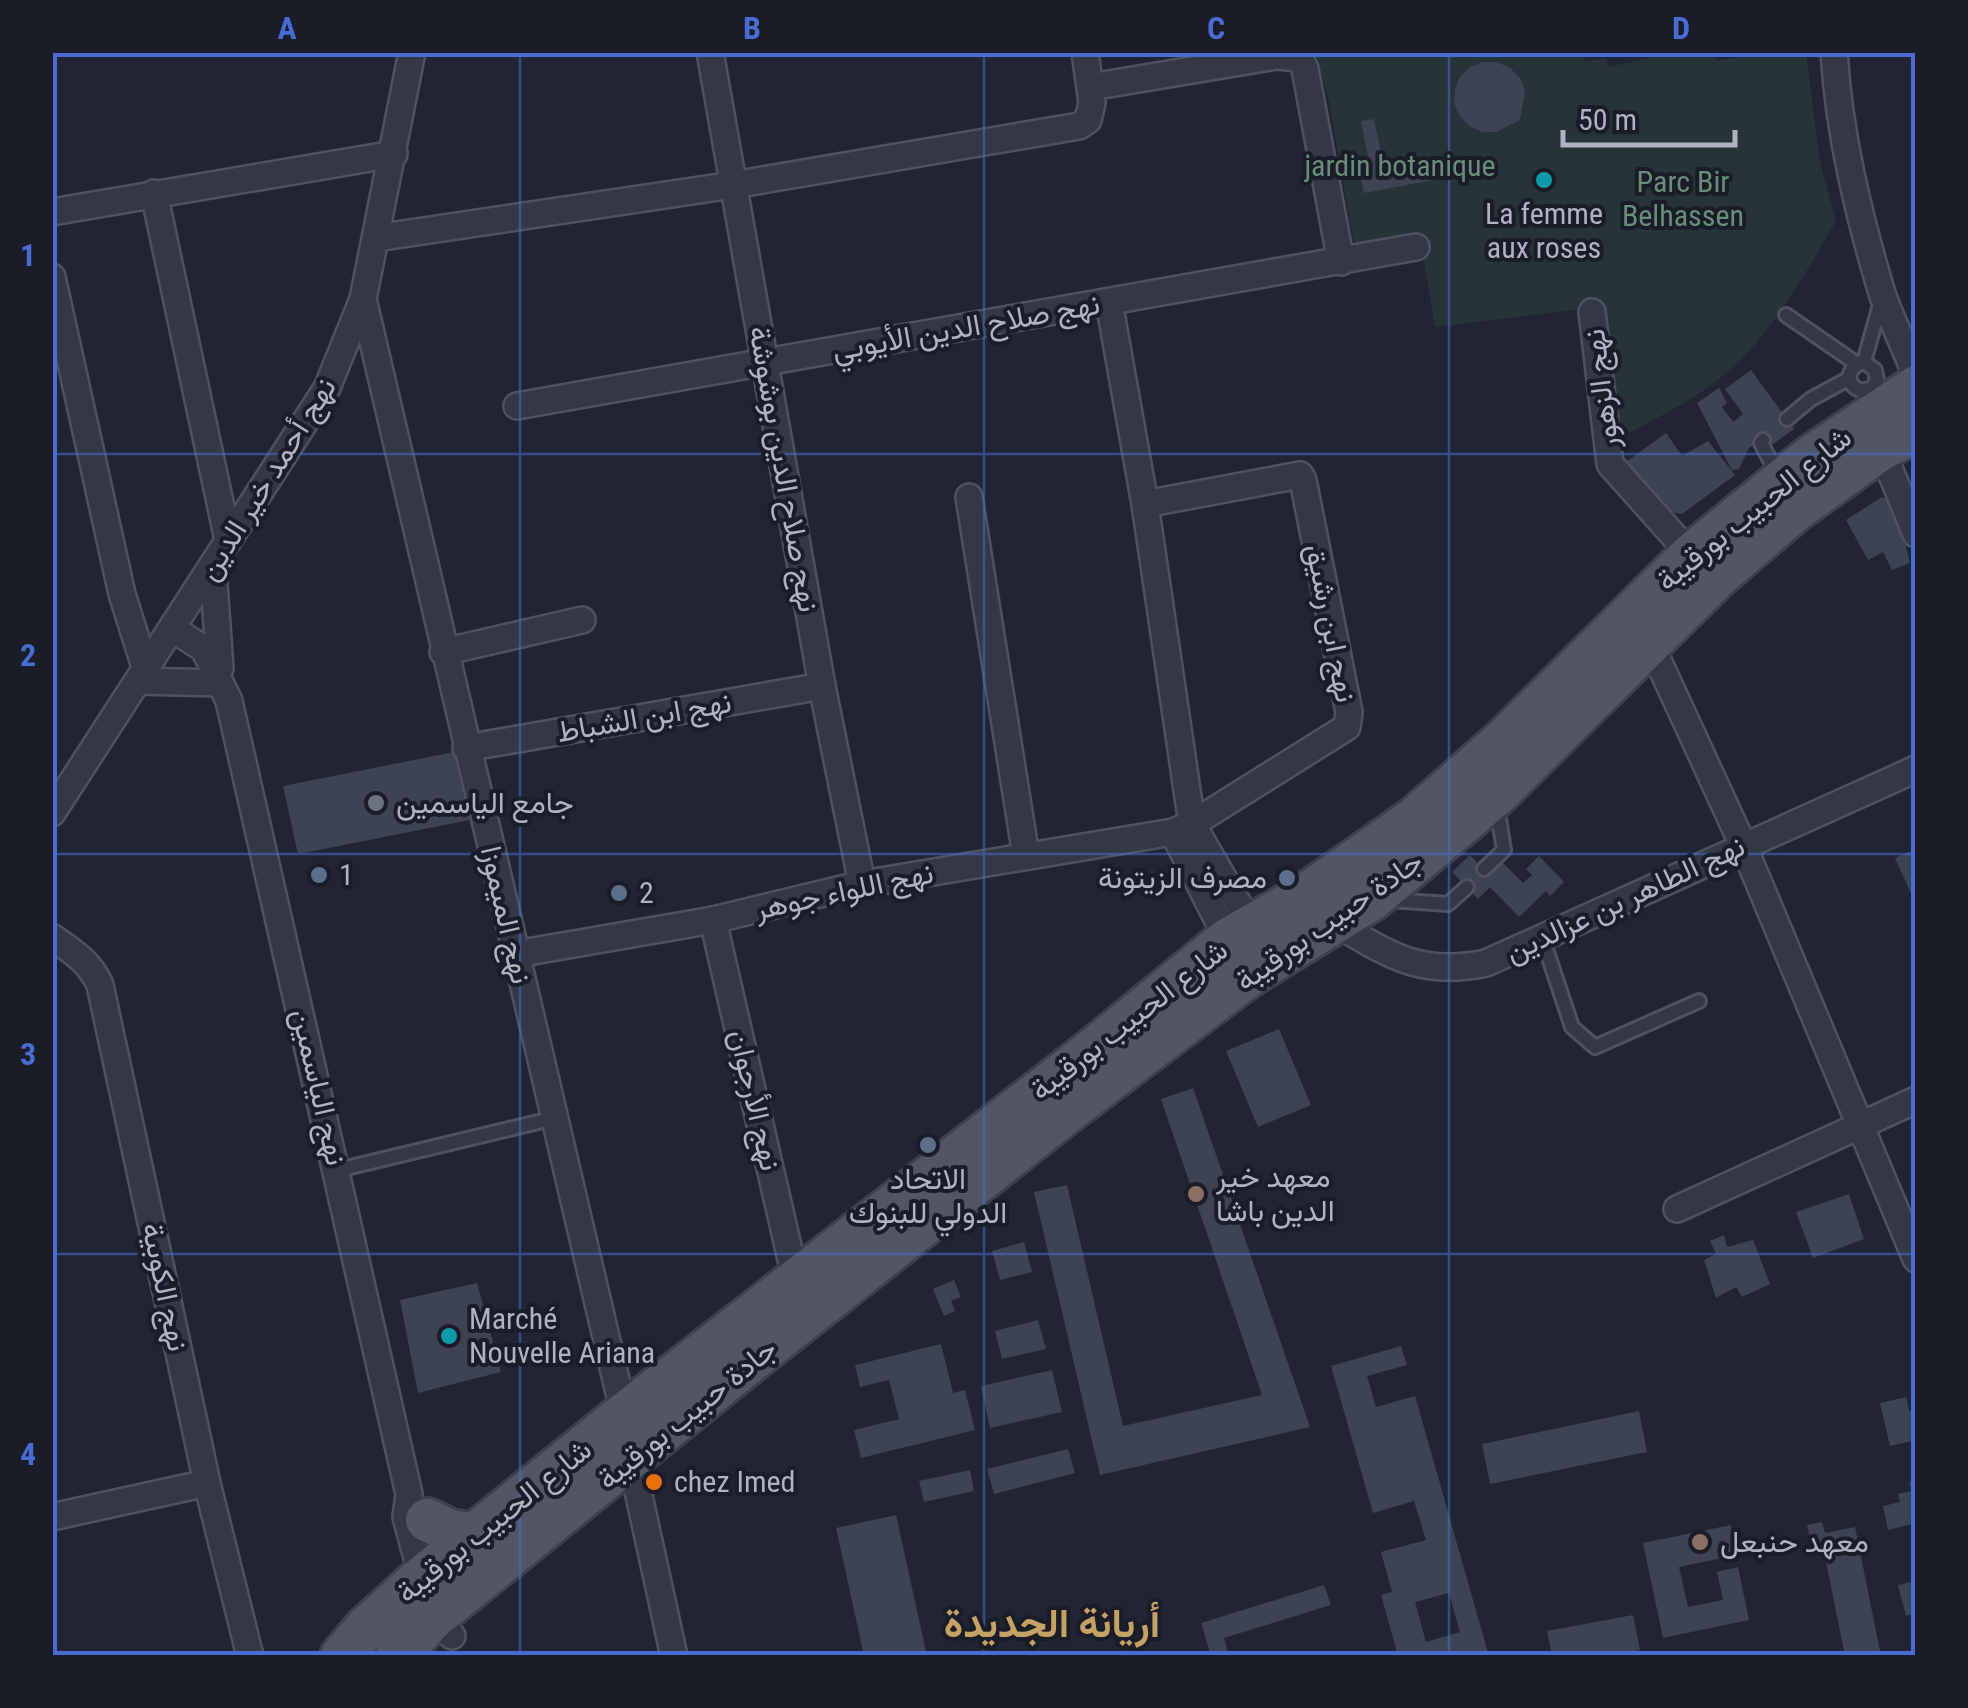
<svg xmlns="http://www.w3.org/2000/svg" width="1968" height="1708" viewBox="0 0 1968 1708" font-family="'Roboto Condensed',Vazirmatn,sans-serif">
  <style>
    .green { fill: #263337 }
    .building { fill: #3d4353; fill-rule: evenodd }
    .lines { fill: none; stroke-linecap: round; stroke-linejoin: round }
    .lane-casing { stroke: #4e525f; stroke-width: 18 }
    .street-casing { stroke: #4e525f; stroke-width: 30 }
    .primary-casing { stroke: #3d414d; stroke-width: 48 }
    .lane { stroke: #343744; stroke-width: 12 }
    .street { stroke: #343744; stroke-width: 25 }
    .primary { stroke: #525664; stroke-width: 42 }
    .grid { fill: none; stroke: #486cd1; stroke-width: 2.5; stroke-opacity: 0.55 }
    .culture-dot { fill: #0f9aa8; stroke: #1a1d28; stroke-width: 4 }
    .worship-dot { fill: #6b7280; stroke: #1a1d28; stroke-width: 4 }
    .service-dot { fill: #5c6f8a; stroke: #1a1d28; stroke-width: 4 }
    .education-dot { fill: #8d6e63; stroke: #1a1d28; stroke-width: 4 }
    .food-dot { fill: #e8710a; stroke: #1a1d28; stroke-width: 4 }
    .labels { text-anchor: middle; stroke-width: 8; stroke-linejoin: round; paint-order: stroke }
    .park-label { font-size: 30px; fill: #698e78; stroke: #1a1d28 }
    .poi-label { font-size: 30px; fill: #aeb2c1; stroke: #1a1d28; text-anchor: start }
    .street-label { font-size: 30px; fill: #aeb2c1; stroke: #1a1d28 }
    .district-label { font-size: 40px; font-weight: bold; fill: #c5a164; stroke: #1a1d28 }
    .neatline { fill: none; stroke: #486cd1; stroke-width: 4 }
    .grid-label { font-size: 32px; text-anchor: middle; font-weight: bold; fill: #486cd1 }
  </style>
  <rect width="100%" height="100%" fill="#212533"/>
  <!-- green -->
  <path class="green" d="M1316,53H1582L1584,62L1606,58L1608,67L1671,53H1714L1716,61L1763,53H1806L1820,162L1836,221C1806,272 1777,326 1733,367C1699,399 1654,419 1614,441L1592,308L1435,327L1419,232L1357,243L1353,239L1329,102Z"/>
  <!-- building -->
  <g class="building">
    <path d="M1483,62H1497L1510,68L1520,78L1525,91L1520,120L1496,132H1482L1469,126L1460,116L1454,103L1455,89L1460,77L1470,67Z"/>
    <path d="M1374,119L1385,172L1464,157L1467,174L1364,193L1360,174L1371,172L1361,121Z"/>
    <path d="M1751,370L1794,429L1769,447L1762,439L1749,448L1739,469L1732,470L1697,403L1719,388L1727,403L1722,407L1733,422L1743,414L1725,389Z"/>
    <path d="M1666,433L1682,456L1708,441L1735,475L1682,514L1669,512L1648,497L1626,462Z"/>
    <path d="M1882,497L1895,503L1910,563L1892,570L1883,552L1868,560L1846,520Z"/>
    <path d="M454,752L470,820L298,854L283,786Z"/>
    <path d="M1916,849V904L1895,858Z"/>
    <path d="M1470,855L1486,872L1499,859L1523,883L1532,875L1526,869L1539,856L1564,882L1550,896L1546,891L1519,917L1490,887L1478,899L1452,872Z"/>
    <path d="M1279,1029L1311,1105L1258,1127L1226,1051Z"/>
    <path d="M1193,1088L1310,1427L1100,1475L1034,1192L1067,1185L1123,1426L1262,1395L1161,1099Z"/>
    <path d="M1849,1194L1864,1239L1813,1258L1796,1212Z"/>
    <path d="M1724,1235L1727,1247L1753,1240L1770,1284L1742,1297L1736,1287L1716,1298L1704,1260L1716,1254L1710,1241Z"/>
    <path d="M1024,1242L1032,1272L1000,1280L992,1251Z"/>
    <path d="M954,1280L961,1297L951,1301L955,1311L944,1316L933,1289Z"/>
    <path d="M477,1283L501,1372L418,1393L400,1300Z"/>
    <path d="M1038,1320L1046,1349L1002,1359L995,1331Z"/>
    <path d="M941,1344L953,1393L965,1390L975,1430L861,1458L854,1430L899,1419L889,1380L860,1387L855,1365Z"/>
    <path d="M1401,1346L1407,1365L1367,1376L1376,1407L1415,1396L1489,1656H1398L1381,1595L1392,1592L1381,1552L1426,1540L1414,1501L1373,1513L1331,1366ZM1449,1593L1460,1632L1426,1642L1415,1602Z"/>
    <path d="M1052,1370L1062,1412L990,1428L981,1386Z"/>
    <path d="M1906,1397L1909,1411L1916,1409V1440L1890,1446L1880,1403Z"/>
    <path d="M1639,1411L1647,1452L1490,1484L1482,1444Z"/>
    <path d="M1068,1449L1075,1473L994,1494L987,1469Z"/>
    <path d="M970,1470L974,1491L924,1502L919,1481Z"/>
    <path d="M1916,1481V1523L1888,1530L1883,1506L1900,1502L1898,1494L1911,1491L1909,1482Z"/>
    <path d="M896,1515L927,1656H864L836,1528Z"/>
    <path d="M1822,1522L1825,1533L1855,1527L1881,1656H1845L1824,1552L1813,1554L1807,1525Z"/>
    <path d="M1731,1525L1737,1555L1679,1567L1688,1607L1723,1600L1717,1572L1738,1567L1749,1620L1663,1638L1643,1543Z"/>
    <path d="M1916,1581V1613L1906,1616L1898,1585Z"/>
    <path d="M1324,1585L1331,1605L1224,1638L1229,1656H1211L1201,1623Z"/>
    <path d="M1633,1615L1640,1650L1611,1656H1552L1547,1631Z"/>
  </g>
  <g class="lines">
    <defs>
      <g id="lane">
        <path d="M1786,315L1857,364L1864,362L1875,370L1877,380L1872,388L1862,391C1848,386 1845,375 1857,364"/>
        <path d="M1864,362L1881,301"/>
        <path d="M1787,419L1811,399L1848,379"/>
        <path d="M1763,440L1761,443L1779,477"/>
        <path d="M1484,869L1504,850L1497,806"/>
        <path d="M1390,900L1448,904L1467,887"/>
        <path d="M1542,937L1572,1027L1595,1047L1699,1001"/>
        <path d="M338,1170L555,1118"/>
      </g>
      <g id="street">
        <path d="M710,52L822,686L862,884"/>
        <path d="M1834,52C1839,134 1858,212 1881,290C1890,319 1906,347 1916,377"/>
        <path d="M1091,87L1276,56L1300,58L1305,69L1341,262"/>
        <path d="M154,193L228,540"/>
        <path d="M52,212L394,154"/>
        <path d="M376,238L733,185L1079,126L1088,120L1092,103L1085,52"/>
        <path d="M52,277L122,594L146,670"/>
        <path d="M363,299L624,1414"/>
        <path d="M1109,302L1145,504L1192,824L1258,938"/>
        <path d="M1592,312L1610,464L1691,555"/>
        <path d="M517,406L1416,247"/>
        <path d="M1878,441L1916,534"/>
        <path d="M969,497L1026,856"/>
        <path d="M213,569L220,668"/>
        <path d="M173,629L204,649L229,701L409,1494L406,1517L433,1618L452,1636"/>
        <path d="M1650,643L1743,845L1916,1259"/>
        <path d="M443,652L582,620"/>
        <path d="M138,681L220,683"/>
        <path d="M466,748L822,686"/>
        <path d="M52,813L327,388L363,299L412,52"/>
        <path d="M1173,832L1232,948"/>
        <path d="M713,920L796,1281"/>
        <path d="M1334,922C1389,955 1420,977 1486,963L1916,769"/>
        <path d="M52,937C72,951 90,962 100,985L207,1483L250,1656"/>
        <path d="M516,954L713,920L862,884L1173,832L1192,824L1347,727L1349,712L1303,480L1300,475L1145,504"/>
        <path d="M1677,1209L1916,1100"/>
        <path d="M631,1459L674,1656"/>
        <path d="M52,1517L207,1483"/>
      </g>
      <g id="primary">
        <path d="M427,1520L450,1531L475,1535"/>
        <path d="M342,1656L367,1627L421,1578L624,1414L1089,1053L1227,940L1307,894L1413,820L1504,740L1691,555L1811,457L1916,387"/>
        <path d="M397,1656L433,1618L753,1359L1068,1111L1248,976L1372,899L1495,796L1717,577L1794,511L1881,449L1916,431"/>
      </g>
    </defs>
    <!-- lane casing -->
    <use href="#lane" class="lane-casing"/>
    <!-- street casing -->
    <use href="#street" class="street-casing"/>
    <!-- primary casing -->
    <use href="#primary" class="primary-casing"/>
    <!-- lane -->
    <use href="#lane" class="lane"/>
    <!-- street -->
    <use href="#street" class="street"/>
    <!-- primary -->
    <use href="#primary" class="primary"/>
  </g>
  <!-- grid -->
  <path class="grid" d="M520,52V1656M984,52V1656M1449,52V1656M52,454H1916M52,854H1916M52,1254H1916"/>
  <!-- markers -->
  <g class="culture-dot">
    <circle cx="1544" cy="180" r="10"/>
    <circle cx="449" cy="1336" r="10"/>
  </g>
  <circle class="worship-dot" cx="376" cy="803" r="10"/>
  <g class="service-dot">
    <circle cx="319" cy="875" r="10"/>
    <circle cx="1287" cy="878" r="10"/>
    <circle cx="619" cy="893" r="10"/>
    <circle cx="928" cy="1145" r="10"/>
  </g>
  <g class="education-dot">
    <circle cx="1196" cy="1194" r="10"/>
    <circle cx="1700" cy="1542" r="10"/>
  </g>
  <circle class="food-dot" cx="654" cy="1482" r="10"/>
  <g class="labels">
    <!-- park labels -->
    <g class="park-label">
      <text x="1400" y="176">jardin botanique</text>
      <text x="1683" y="192">Parc Bir<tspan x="1683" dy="34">Belhassen</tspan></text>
    </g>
    <!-- poi labels -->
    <g class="poi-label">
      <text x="1544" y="224" text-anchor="middle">La femme<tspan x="1544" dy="34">aux roses</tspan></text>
      <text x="396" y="813">جامع الياسمين</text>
      <text x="339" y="885">1</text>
      <text x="1267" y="888" text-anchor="end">مصرف الزيتونة</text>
      <text x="639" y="903">2</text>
      <text x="1216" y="1187">معهد خير<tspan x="1216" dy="34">الدين باشا</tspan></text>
      <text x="928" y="1189" text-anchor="middle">الاتحاد<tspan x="928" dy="34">الدولي للبنوك</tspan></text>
      <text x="469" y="1329">Marché<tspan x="469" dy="34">Nouvelle Ariana</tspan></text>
      <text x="674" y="1492">chez Imed</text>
      <text x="1720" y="1552">معهد حنبعل</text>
    </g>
    <!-- street labels -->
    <g class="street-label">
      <text transform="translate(966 327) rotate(-10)" y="10">نهج صلاح الدين الأيوبي</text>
      <text transform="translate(1601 389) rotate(-97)" y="10">نهج الزهور</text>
      <text transform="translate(784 469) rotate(80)" y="10">نهج صلاح الدين بوشوشة</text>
      <text transform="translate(267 479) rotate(-58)" y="10">نهج أحمد خير الدين</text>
      <text transform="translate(1754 509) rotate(-39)" y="10">شارع الحبيب بورقيبة</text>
      <text transform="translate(1331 623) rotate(79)" y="10">نهج ابن رشيق</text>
      <text transform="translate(644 717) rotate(-10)" y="10">نهج ابن الشباط</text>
      <text transform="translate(844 891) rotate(-12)" y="10">نهج اللواء جوهر</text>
      <text transform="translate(1625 899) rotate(-25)" y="10">نهج الطاهر بن عزالدين</text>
      <text transform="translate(506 915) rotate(77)" y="10">نهج الميموزا</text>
      <text transform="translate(1329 921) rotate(-35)" y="10">جادة حبيب بورقيبة</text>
      <text transform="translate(1129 1020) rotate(-38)" y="10">شارع الحبيب بورقيبة</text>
      <text transform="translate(319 1087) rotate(77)" y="10">نهج الياسمين</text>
      <text transform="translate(755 1100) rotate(77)" y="10">نهج الأرجوان</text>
      <text transform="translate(165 1287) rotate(78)" y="10">نهج الكوبية</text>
      <text transform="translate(687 1414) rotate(-39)" y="10">جادة حبيب بورقيبة</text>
      <text transform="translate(494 1521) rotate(-39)" y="10">شارع الحبيب بورقيبة</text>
    </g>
    <!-- district labels -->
    <g class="district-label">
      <text x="1052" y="1637">أريانة الجديدة</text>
    </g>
  </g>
  <!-- border -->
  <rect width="1968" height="1708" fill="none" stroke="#1a1d28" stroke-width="110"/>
  <!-- scale -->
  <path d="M1563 130v15h172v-15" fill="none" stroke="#aeb2c1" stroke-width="5"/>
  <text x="1578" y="130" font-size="30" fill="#aeb2c1" stroke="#1a1d28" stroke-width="8" paint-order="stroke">50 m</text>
  <rect x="55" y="55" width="1858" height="1598" class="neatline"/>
  <g class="grid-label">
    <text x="287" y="39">A</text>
    <text x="752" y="39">B</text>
    <text x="1216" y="39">C</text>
    <text x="1681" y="39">D</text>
    <text x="28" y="266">1</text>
    <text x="28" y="666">2</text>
    <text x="28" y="1065">3</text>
    <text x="28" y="1465">4</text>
  </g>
</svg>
